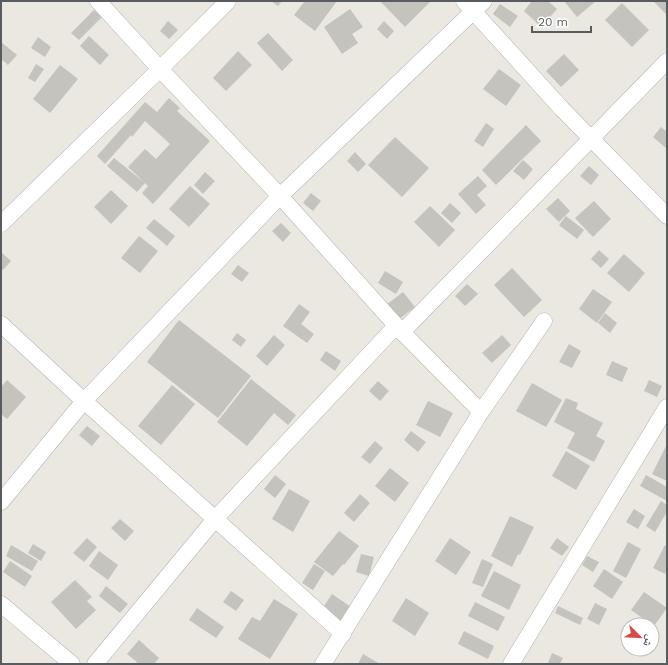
<svg xmlns="http://www.w3.org/2000/svg" width="668" height="665" viewBox="0 0 668 665" font-family="'Work Sans','Noto Naskh Arabic',sans-serif">
  <style>
    .building { fill: #c5c3bd }
    .lines { fill: none; stroke-linecap: round; stroke-linejoin: round }
    .minor-casing { stroke: #b1b3b7; stroke-width: 17 }
    .minor { stroke: #fff; stroke-width: 16 }
  </style>
  <rect width="100%" height="100%" fill="#eae8e0"/>
  <!-- building -->
  <g class="building">
    <path d="M271,1H282L278,6Z"/>
    <path d="M305,1H337L315,31L294,15Z"/>
    <path d="M380,1H431L405,27Z"/>
    <path d="M532,1H548L557,9L541,27L524,11Z"/>
    <path d="M564,1H596L577,17Z"/>
    <path d="M653,1H667V15Z"/>
    <path d="M622,3L649,30L632,47L605,20Z"/>
    <path d="M500,4L518,16L510,27L493,14Z"/>
    <path d="M350,9L363,27L352,34L358,43L342,54L324,27Z"/>
    <path d="M94,10L102,17L79,40L71,33Z"/>
    <path d="M168,21L178,30L169,39L160,31Z"/>
    <path d="M384,21L394,31L387,39L377,29Z"/>
    <path d="M268,33L293,60L282,71L257,43Z"/>
    <path d="M89,36L109,55L100,65L80,46Z"/>
    <path d="M38,37L51,47L45,57L31,48Z"/>
    <path d="M1,42L17,55L8,65L1,59Z"/>
    <path d="M238,51L252,65L226,91L213,78Z"/>
    <path d="M564,54L579,70L561,87L546,71Z"/>
    <path d="M36,64L44,69L35,82L28,78Z"/>
    <path d="M60,65L78,79L50,113L33,99Z"/>
    <path d="M499,69L521,85L506,106L483,89Z"/>
    <path d="M169,98L180,108L177,111L210,141L153,204L142,193L148,186L128,167L145,149L156,159L170,144L145,121L132,137L131,135L105,164L97,156L145,102L157,112Z"/>
    <path d="M486,123L494,129L483,147L474,141Z"/>
    <path d="M526,125L541,141L496,185L482,170Z"/>
    <path d="M661,127L667,132V149L653,137Z"/>
    <path d="M395,137L429,168L402,197L368,165Z"/>
    <path d="M355,152L366,164L358,172L347,161Z"/>
    <path d="M114,158L145,183L137,192L107,166Z"/>
    <path d="M523,160L533,169L524,180L513,171Z"/>
    <path d="M589,166L599,175L591,185L580,176Z"/>
    <path d="M205,172L215,181L203,194L194,185Z"/>
    <path d="M478,176L487,186L477,195L486,205L476,214L458,194Z"/>
    <path d="M190,186L210,204L189,227L169,209Z"/>
    <path d="M111,190L128,206L111,224L94,207Z"/>
    <path d="M311,193L321,201L313,211L303,203Z"/>
    <path d="M558,198L570,211L559,222L546,209Z"/>
    <path d="M594,201L611,219L593,237L575,218Z"/>
    <path d="M450,203L461,213L452,223L441,213Z"/>
    <path d="M430,206L455,230L439,247L414,222Z"/>
    <path d="M566,216L584,230L577,239L559,225Z"/>
    <path d="M154,219L175,236L167,246L146,228Z"/>
    <path d="M281,223L291,233L283,242L272,231Z"/>
    <path d="M139,236L158,251L140,273L121,258Z"/>
    <path d="M599,250L609,259L601,268L591,259Z"/>
    <path d="M1,252L11,261L3,270L1,268Z"/>
    <path d="M624,254L645,273L629,292L607,273Z"/>
    <path d="M238,265L249,273L242,282L231,274Z"/>
    <path d="M512,268L542,300L524,317L494,285Z"/>
    <path d="M385,271L403,282L396,294L378,283Z"/>
    <path d="M467,284L478,294L465,306L455,296Z"/>
    <path d="M593,289L612,302L597,323L579,309Z"/>
    <path d="M403,292L415,307L398,320L386,305Z"/>
    <path d="M299,304L310,312L301,324L314,334L307,343L283,326Z"/>
    <path d="M605,313L617,323L610,333L598,323Z"/>
    <path d="M179,320L251,376L218,418L147,362Z"/>
    <path d="M237,333L246,340L241,347L232,340Z"/>
    <path d="M274,335L285,345L267,366L256,356Z"/>
    <path d="M502,335L511,345L492,363L482,353Z"/>
    <path d="M569,344L581,351L572,368L559,362Z"/>
    <path d="M326,351L341,361L335,371L320,360Z"/>
    <path d="M612,361L628,368L622,382L606,375Z"/>
    <path d="M251,379L296,415L288,425L274,413L247,446L217,422Z"/>
    <path d="M7,380L26,397L7,419L1,414V387Z"/>
    <path d="M649,380L662,386L657,397L644,391Z"/>
    <path d="M378,381L389,391L380,401L369,391Z"/>
    <path d="M532,383L562,400L546,427L516,411Z"/>
    <path d="M172,385L195,404L161,445L138,426Z"/>
    <path d="M566,398L578,403L576,409L603,423L596,436L605,441L594,462L567,448L575,433L554,422Z"/>
    <path d="M428,401L453,413L440,437L416,425Z"/>
    <path d="M87,426L100,436L92,446L79,435Z"/>
    <path d="M411,431L426,442L418,452L404,440Z"/>
    <path d="M375,441L383,448L370,464L361,457Z"/>
    <path d="M667,444V481L652,474Z"/>
    <path d="M566,451L590,466L576,490L552,476Z"/>
    <path d="M390,468L409,483L395,502L375,486Z"/>
    <path d="M275,475L286,484L275,498L264,489Z"/>
    <path d="M646,475L667,487V501L640,486Z"/>
    <path d="M289,489L310,501L293,532L272,519Z"/>
    <path d="M360,494L370,503L354,522L344,513Z"/>
    <path d="M661,501L667,505V512L655,532L646,526Z"/>
    <path d="M634,509L645,516L638,529L626,522Z"/>
    <path d="M510,516L534,527L520,555L518,554L512,567L491,556Z"/>
    <path d="M120,519L134,531L125,541L111,528Z"/>
    <path d="M339,531L359,546L344,565L343,564L333,576L314,562Z"/>
    <path d="M87,538L97,547L84,562L73,553Z"/>
    <path d="M450,538L471,552L456,575L435,561Z"/>
    <path d="M557,538L569,547L562,556L550,548Z"/>
    <path d="M628,542L641,549L626,578L613,571Z"/>
    <path d="M33,544L46,552L41,561L28,553Z"/>
    <path d="M11,545L38,561L32,571L6,556Z"/>
    <path d="M665,545L667,546V570L665,574L653,568Z"/>
    <path d="M99,551L118,565L108,580L89,566Z"/>
    <path d="M361,554L374,557L369,576L356,572Z"/>
    <path d="M587,556L599,562L593,572L582,565Z"/>
    <path d="M482,559L493,564L483,587L472,583Z"/>
    <path d="M10,561L32,576L25,587L3,572Z"/>
    <path d="M314,564L325,571L313,590L302,583Z"/>
    <path d="M604,569L623,582L612,599L593,586Z"/>
    <path d="M494,571L521,585L509,610L481,596Z"/>
    <path d="M75,580L92,597L87,601L96,610L76,629L51,602Z"/>
    <path d="M106,586L128,604L120,613L99,596Z"/>
    <path d="M231,591L244,600L236,611L223,602Z"/>
    <path d="M644,592L667,608L654,626L631,610Z"/>
    <path d="M332,594L351,607L339,625L320,612Z"/>
    <path d="M406,598L429,613L415,636L392,621Z"/>
    <path d="M274,599L298,614L270,659L238,639L252,617L260,621Z"/>
    <path d="M475,602L505,617L498,631L468,616Z"/>
    <path d="M595,603L607,609L599,625L587,619Z"/>
    <path d="M558,606L583,618L580,625L555,613Z"/>
    <path d="M197,608L224,627L216,638L189,620Z"/>
    <path d="M464,631L494,646L488,659L458,644Z"/>
    <path d="M139,640L159,658L154,664H135L137,662L127,654Z"/>
    <path d="M552,653L563,658L560,664H550L548,663Z"/>
    <path d="M363,654L380,664H358Z"/>
  </g>
  <g class="lines">
    <defs>
      <g id="minor">
        <path d="M98,1L160,69L280,196L402,332L481,412L323,664"/>
        <path d="M464,1L562,109L667,216"/>
        <path d="M1,224L160,69L228,1"/>
        <path d="M1,324L84,401L343,634"/>
        <path d="M402,332L667,61"/>
        <path d="M481,412L544,321"/>
        <path d="M1,502L84,401L280,196L484,1"/>
        <path d="M1,604L72,664"/>
        <path d="M95,664L215,519L396,326"/>
        <path d="M511,664L667,407"/>
      </g>
    </defs>
    <!-- minor casing -->
    <use href="#minor" class="minor-casing"/>
    <!-- minor -->
    <use href="#minor" class="minor"/>
  </g>
  <!-- border -->
  <rect width="668" height="665" fill="none" stroke="#595c5f" stroke-width="4"/>
  <!-- north arrow -->
  <g transform="translate(640 637) rotate(114)"><circle r="19" fill="#ffffff" stroke="#bdbebf"/>
  <path d="M0-3L7 15L0 10L-7 15Z" fill="#d34c3e"/>
  <text y="-6" font-size="11" font-weight="bold" text-anchor="middle" fill="#595c5f">ش</text>
  </g>
  <!-- scale -->
  <path d="M532 26v6h59v-6" fill="none" stroke="#595c5f" stroke-width="2"/>
  <text x="538" y="26" font-size="12" fill="#595c5f" stroke="#ffffff" stroke-width="3" paint-order="stroke">20 m</text>
</svg>
